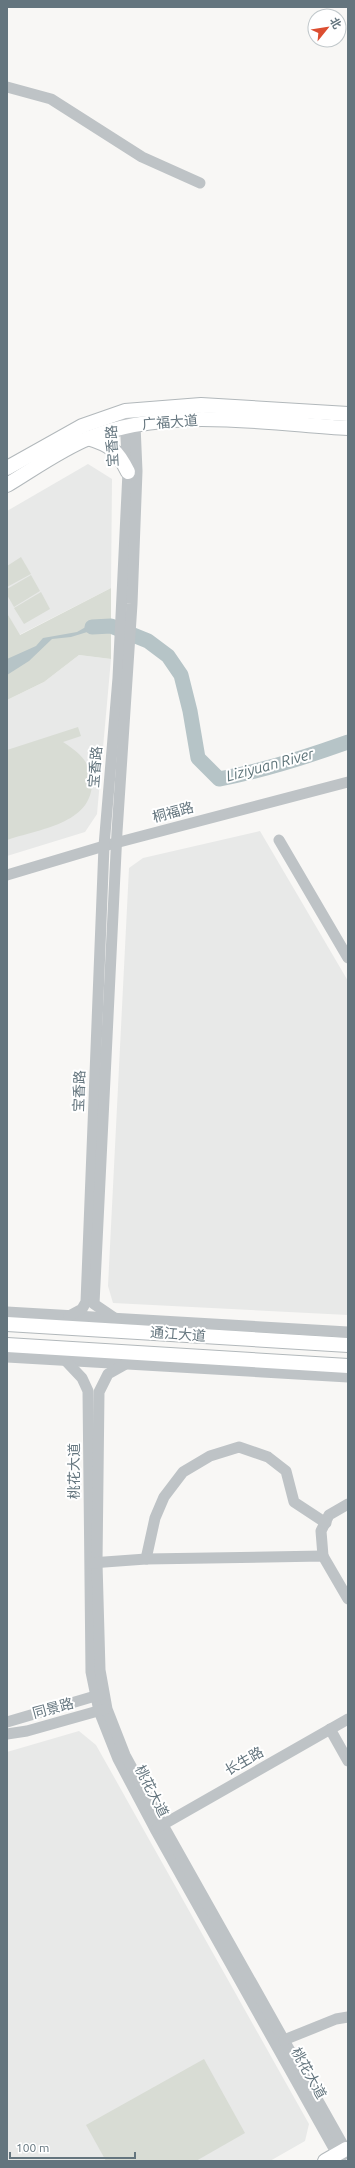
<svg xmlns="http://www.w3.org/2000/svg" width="355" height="2168" viewBox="0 0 355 2168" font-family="Ubuntu,'Noto Sans SC',sans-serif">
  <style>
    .built { fill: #e8e9e8 }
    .green { fill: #d8dcd4 }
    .water { fill: #b6c4c7 }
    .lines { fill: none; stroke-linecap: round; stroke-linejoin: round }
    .river { stroke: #b6c4c7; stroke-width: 15 }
    .major-casing { stroke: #b2b8bb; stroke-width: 16 }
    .minor { stroke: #bec3c6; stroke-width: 11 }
    .major { stroke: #fff; stroke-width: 14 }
    .labels { text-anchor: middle; stroke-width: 4; stroke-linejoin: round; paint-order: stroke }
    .street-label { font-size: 14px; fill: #64757e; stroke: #fff }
    .water-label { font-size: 15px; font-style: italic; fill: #5e7479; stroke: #fff }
  </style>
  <rect width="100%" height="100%" fill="#f8f7f5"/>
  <!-- built -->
  <g class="built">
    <path d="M88,464L112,479L111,588L19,635L7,613V511Z"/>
    <path d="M79,655L111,659L97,814L85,832L7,856V700L44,682Z"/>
    <path d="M260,831L348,981V1315L113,1303L108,1286L129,868L143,858Z"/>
    <path d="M79,1731L96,1745L309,2124L305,2141L270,2161H7V1752Z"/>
  </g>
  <!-- green -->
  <g class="green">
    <path d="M21,557L31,574L7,587V566Z"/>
    <path d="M31,575L40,591L14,607L7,595V589Z"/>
    <path d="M111,588V659L79,655L44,682L7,700V613L20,635Z"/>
    <path d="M41,592L50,609L24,624L14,608Z"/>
    <path d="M78,727L81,736L63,742C77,751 91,762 92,780C94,824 39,829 7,840V750Z"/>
    <path d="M204,2059L245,2133L196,2161H106L86,2125Z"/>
  </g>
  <!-- water -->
  <path class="water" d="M102,622H111V632L107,629H97L71,637L52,639L29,661L7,675V659L36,646L43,638L77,632L91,624Z"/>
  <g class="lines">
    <!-- river -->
    <path class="river" d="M92,627L111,626L148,641L168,656L181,675L190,711L198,758L219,779C263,771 306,757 348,742"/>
    <defs>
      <g id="major">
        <path d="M88,438C111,445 117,450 128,472"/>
        <path d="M7,468L82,426L125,411L201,405L348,414"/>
        <path d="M7,485C32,470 63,448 89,438C167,406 266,423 348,428"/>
        <path d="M7,1324L348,1345"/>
        <path d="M7,1345L348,1366"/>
        <path d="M325,2161L346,2149"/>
      </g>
    </defs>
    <!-- major casing -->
    <use href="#major" class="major-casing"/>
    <!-- minor -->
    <g class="minor">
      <path d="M7,87L51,99L142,157L200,183"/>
      <path d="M279,840L348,958"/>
      <path d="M7,875L104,846L348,782"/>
      <path d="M7,1312L348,1332"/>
      <path d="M69,1316L82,1309L86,1302L104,846L118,678L128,472L125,420"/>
      <path d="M116,1319L94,1304L117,832L132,604L137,471L135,425L125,411"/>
      <path d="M7,1357L348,1377"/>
      <path d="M65,1360L82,1378L88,1391L91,1672L99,1711L118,1759L155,1829L341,2161"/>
      <path d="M124,1365L108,1374L99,1392L97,1563L100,1670L107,1709L125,1755L163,1825L348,2154"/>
      <path d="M323,1556L321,1531L329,1515L348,1504"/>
      <path d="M146,1559L155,1518L164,1497L183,1472L210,1456L239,1447L268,1457L286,1471L294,1502L326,1523"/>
      <path d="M91,1563L146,1559L323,1556L348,1599"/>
      <path d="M7,1722L102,1694"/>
      <path d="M330,1729L348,1761"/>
      <path d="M7,1734L27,1731L105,1709"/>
      <path d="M157,1828L348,1719"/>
      <path d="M284,2040L336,2019L348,2017"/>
    </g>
    <!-- major -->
    <use href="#major" class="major"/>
  </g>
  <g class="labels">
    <!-- street labels -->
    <g class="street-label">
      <text transform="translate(170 422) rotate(-4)" y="5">广福大道</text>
      <text transform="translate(112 446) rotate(-93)" y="5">宝香路</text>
      <text transform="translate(95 767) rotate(-85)" y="5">宝香路</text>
      <text transform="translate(173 812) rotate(-15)" y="5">桐福路</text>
      <text transform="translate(79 1091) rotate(-88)" y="5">宝香路</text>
      <text transform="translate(178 1334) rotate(4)" y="5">通江大道</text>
      <text transform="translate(74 1471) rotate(-90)" y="5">桃花大道</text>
      <text transform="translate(53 1708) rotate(-15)" y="5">同景路</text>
      <text transform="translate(244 1761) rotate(-30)" y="5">长生路</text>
      <text transform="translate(152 1791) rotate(63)" y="5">桃花大道</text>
      <text transform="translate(309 2073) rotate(61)" y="5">桃花大道</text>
    </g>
    <!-- water labels -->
    <g class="water-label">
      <text transform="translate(270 765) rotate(-15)" y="5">Liziyuan River</text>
    </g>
  </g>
  <!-- border -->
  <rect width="355" height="2168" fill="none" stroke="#64757e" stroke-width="16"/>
  <!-- north arrow -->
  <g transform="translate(327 28) rotate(60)"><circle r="19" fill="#ffffff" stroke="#c1c8cb"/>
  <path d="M0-3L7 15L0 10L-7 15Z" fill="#dc4e31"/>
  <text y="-6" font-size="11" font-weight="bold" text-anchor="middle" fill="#64757e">北</text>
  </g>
  <!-- scale -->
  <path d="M10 2152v6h125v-6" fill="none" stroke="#64757e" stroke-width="2"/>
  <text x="16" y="2152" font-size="12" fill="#64757e" stroke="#ffffff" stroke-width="3" paint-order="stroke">100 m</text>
</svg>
